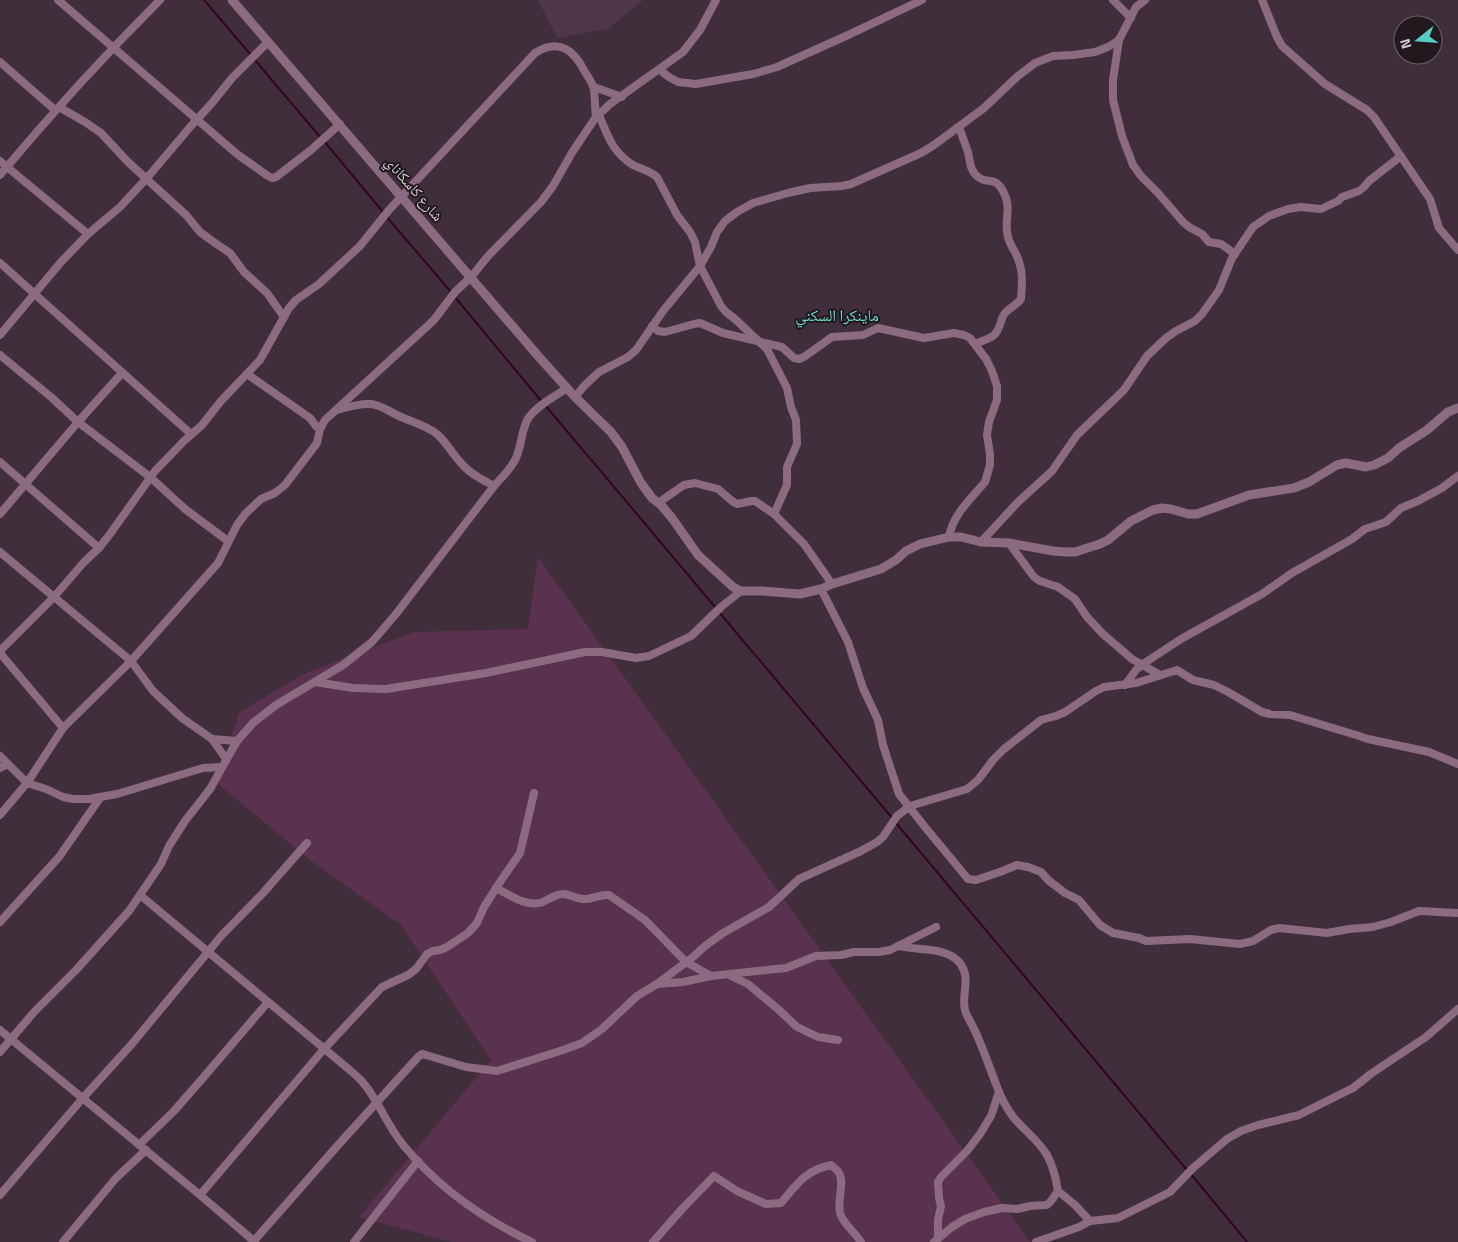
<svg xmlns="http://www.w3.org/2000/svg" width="1458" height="1242" viewBox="0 0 1458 1242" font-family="'Titillium Web','Noto Naskh Arabic',sans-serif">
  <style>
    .built { fill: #503748 }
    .green { fill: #5a314e }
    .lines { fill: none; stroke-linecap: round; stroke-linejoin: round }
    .stream { stroke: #340229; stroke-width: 2 }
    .minor { stroke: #8c6b82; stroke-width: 8 }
    .tertiary { stroke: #8c6b82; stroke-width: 9 }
    .labels { text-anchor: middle; stroke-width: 4; stroke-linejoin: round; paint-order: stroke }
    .street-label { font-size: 15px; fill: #d9cdd5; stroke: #22191f }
    .neighbourhood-label { font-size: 16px; fill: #6ed8d0; stroke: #22191f }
  </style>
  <rect width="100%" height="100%" fill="#412e3b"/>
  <!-- built -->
  <path class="built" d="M538,0H643L608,29L557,38Z"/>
  <!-- green -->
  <path class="green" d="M538,557L1030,1242H452L359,1217L491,1060L401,925L311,861L218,784L239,712L308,672L414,632L528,629Z"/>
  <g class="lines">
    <!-- stream -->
    <g class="stream">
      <path d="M204,0L251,55"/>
      <path d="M254,59L320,137"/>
      <path d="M324,141L383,212"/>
      <path d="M386,216L451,292"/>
      <path d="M454,296L542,402"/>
      <path d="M545,405L716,608"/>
      <path d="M719,612L893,819"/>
      <path d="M896,823L1187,1170"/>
      <path d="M1190,1173L1247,1242"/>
    </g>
    <!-- minor -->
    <g class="minor">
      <path d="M58,0L237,154L268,176L272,178L276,177L311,150L340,124"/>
      <path d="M1113,0L1131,18"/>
      <path d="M1262,0L1277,37L1282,46L1325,84L1367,110L1374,117L1430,199L1439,228L1458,250"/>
      <path d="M1119,40L1113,80V100L1122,136L1133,165L1141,176L1158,193L1183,222L1189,227L1202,234L1209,242L1221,244L1235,254"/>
      <path d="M0,62L55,110"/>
      <path d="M660,70L669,77L678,82L696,84L753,74L777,67L846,36L922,0"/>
      <path d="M594,87L622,97"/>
      <path d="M59,107L85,122L101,133L128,162L186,215L200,232L215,243L230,253L244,272L267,293L284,317"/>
      <path d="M599,115C608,136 612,152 633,165C641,169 650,171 657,177L677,215L690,232L695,242L700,266L721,306L726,312L735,319L767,349L787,388L791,407L796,420L797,444L787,467V485L774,514"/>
      <path d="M959,127C962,135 965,144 968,152C970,161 970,171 978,177C988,185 994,175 1003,191C1013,209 1003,220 1008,237C1009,243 1013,248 1016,254C1024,272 1022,281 1021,299C1017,305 1010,307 1005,313C1000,319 1001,329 994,335C989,340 981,340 976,344"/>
      <path d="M0,161L88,234"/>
      <path d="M0,175C51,114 104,56 160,0"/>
      <path d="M0,263L191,434"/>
      <path d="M652,326L658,331L665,332L694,324L700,323L723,333L782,347L794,358L799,359L804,357L832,337L863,335L878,328L924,338L954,333L964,335L970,338L986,359L992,371L997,386V400L989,422L987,435L990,454V465L985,482C971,499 953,514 949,537"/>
      <path d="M0,335L61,262L88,234L120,207L147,178L191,126L212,103L232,78L268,42"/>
      <path d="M0,355L51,397L78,422L150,477L185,509L228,541"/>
      <path d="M247,374L310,418L316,426L320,429"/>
      <path d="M575,397L584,386L599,372L628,357L636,350L663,311L700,266L711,247L717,232L725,221L737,212L753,203L788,193L810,188L842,186L851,184L921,153L934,145L984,108L1018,76L1035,63L1053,56L1073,55L1095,52L1108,47L1119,40L1136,7L1145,0"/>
      <path d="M337,410C348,407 359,403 371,404C381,405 390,412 399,416C412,422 426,425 437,434C447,443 453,455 462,464C470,474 483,480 494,486"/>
      <path d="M0,462L99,548"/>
      <path d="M658,503L684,485L695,483L718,489L732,501L737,504L752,501H755L774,514L804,544L832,584"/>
      <path d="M0,514L78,422L122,373"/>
      <path d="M981,542L1018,502L1052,471L1077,435L1124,390L1147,356L1166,338L1176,331L1195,321L1202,314L1219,290L1232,258L1253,227L1269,216L1288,209L1301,207L1321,209L1338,201L1342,197L1359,191L1364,187L1369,181L1401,156"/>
      <path d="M1009,543L1034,577L1040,581L1058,587L1075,599L1087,617L1103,634L1132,659L1160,675"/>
      <path d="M0,552L54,597L84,562L99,548L110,534L155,471L184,441L202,425L221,401L260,360L289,308L296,300L319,284L360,246L389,210L535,53C559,38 574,50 585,72C588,77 593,83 594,90C595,99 595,108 596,117"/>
      <path d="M821,589L848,642L863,688L878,720L883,745L899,794L925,827L968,879L976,880L1000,872L1017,865L1028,867L1041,872L1048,880L1065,893L1079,900L1100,925L1113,933L1139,938L1146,941L1190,939L1240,944L1253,941L1271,930L1279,928L1327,933L1349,929L1373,927L1391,922L1419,911L1458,913"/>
      <path d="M0,651L54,597L131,661L63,728L27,783L46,789L63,797L73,799H89L117,794L203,768L222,767"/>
      <path d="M0,653L63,728"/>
      <path d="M315,682L353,688L386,689L486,673L585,652H602L636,658L649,656L691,636L721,607L741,591"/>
      <path d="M1125,685L1136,670L1143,664L1181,639L1262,594L1292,573L1352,539L1365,529L1386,522L1401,508L1418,501L1442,488L1458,476"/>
      <path d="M212,739L237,741"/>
      <path d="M0,756L8,764L0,768"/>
      <path d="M226,759L212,739L182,718L153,691L131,661L218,563L237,525L246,513L261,499L275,493L285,485L317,443L320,429L325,420L434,320L455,292L471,277L489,255L541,202L553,186L573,151L596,117L610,104L683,52L700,30L716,0"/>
      <path d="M0,815L27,783L8,764"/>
      <path d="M496,888C510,895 527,908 543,902C549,899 557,893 564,894C572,895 578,900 587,899C595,898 601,894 609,895L645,920L686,962L711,976"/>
      <path d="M140,895L345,1066C352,1072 360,1078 365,1085C380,1104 388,1127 404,1146C438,1187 483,1219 532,1242"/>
      <path d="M0,922L59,857L100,798"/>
      <path d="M898,946C917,951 945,946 959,962C972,977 961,994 965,1010C967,1017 972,1024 975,1031C983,1048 989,1066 996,1084C1000,1096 1006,1108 1014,1118C1024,1130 1039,1141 1047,1155C1053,1166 1056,1178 1058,1191L1051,1201L1047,1205L1030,1206L1017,1209L1002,1208L984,1212L965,1219L952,1227L934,1242"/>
      <path d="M731,976L748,984L779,1010L797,1027L818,1037L838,1040"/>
      <path d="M657,984L683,982L711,976L776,969L786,968L816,956L841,955L854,952H879L890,950L936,927"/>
      <path d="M0,1030L200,1195L255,1242"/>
      <path d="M0,1052L35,1011L77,969L129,911L161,864L169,846L185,821L210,789L237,741L254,722L276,705L343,665L372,642L396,614L494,486C502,477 511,469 516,458C522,445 521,429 529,417C539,404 554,397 567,388"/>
      <path d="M139,1145L174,1111L202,1079L268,1002"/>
      <path d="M1058,1191L1075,1205L1090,1221"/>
      <path d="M0,1195L82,1099L131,1045L222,935L263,893L307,843"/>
      <path d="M200,1195L324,1049L382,987L408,975L416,969L427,954L433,951L440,950L447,947L468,933L477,923L484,907L500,882L520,853L534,793"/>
      <path d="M938,1238V1220L941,1206L939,1198L938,1182L941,1177L967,1151L980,1134L991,1116L999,1092"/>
      <path d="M63,1242L116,1178L146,1150"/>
      <path d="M253,1242L339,1144L419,1056L422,1054L426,1055L466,1067L497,1071L563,1050L582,1043L602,1029L637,996L657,984L693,957L705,946L723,933L769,907L799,879L861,851L877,842L883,837L897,816L910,806L967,789L978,780L993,760L1004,749L1041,720L1056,716L1065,712L1096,691L1104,687L1136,683L1177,670L1193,680L1214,685L1228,692L1262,712L1270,714L1290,715L1356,735L1368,739L1429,752L1458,764"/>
      <path d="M354,1242L418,1161"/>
      <path d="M653,1242L682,1209L714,1176L737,1191L766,1204L781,1203C797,1184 806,1170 831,1165C833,1167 838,1170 839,1173C845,1183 837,1200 840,1213C843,1224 855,1232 861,1242"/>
      <path d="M1036,1242L1079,1227L1090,1221L1118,1218L1170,1192L1193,1168L1227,1139L1241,1131L1258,1125L1299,1115L1353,1088L1372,1073L1426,1037L1458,1009"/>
    </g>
    <!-- tertiary -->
    <path class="tertiary" d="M232,0L539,357L575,397L611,432L622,447L641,483L652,498L661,505L672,518L698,555L733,587L741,591H762L800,594L821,589L832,584L881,569L896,560L906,551L920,544L949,537H961L981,542L1009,543L1053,551L1066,552H1075L1100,544L1108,540L1131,521L1153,510L1162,508L1171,509L1188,514H1197L1249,495L1294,488L1309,482L1337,465L1346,463L1366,467L1374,465L1388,458L1399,448L1427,430L1448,412L1458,408"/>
  </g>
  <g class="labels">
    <!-- street labels -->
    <g class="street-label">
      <text transform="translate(414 189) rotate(49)" y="5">شارع كاسكاناي</text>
    </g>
    <!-- neighbourhood labels -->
    <g class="neighbourhood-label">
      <text x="837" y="321">ماينكرا السكني</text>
    </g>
  </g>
  <!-- north arrow -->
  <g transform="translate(1418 40) rotate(253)"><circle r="24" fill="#22191f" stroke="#6b6168"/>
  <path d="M0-4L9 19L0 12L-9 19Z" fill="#55cec4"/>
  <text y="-8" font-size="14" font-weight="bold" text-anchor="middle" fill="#d9cdd5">N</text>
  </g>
</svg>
